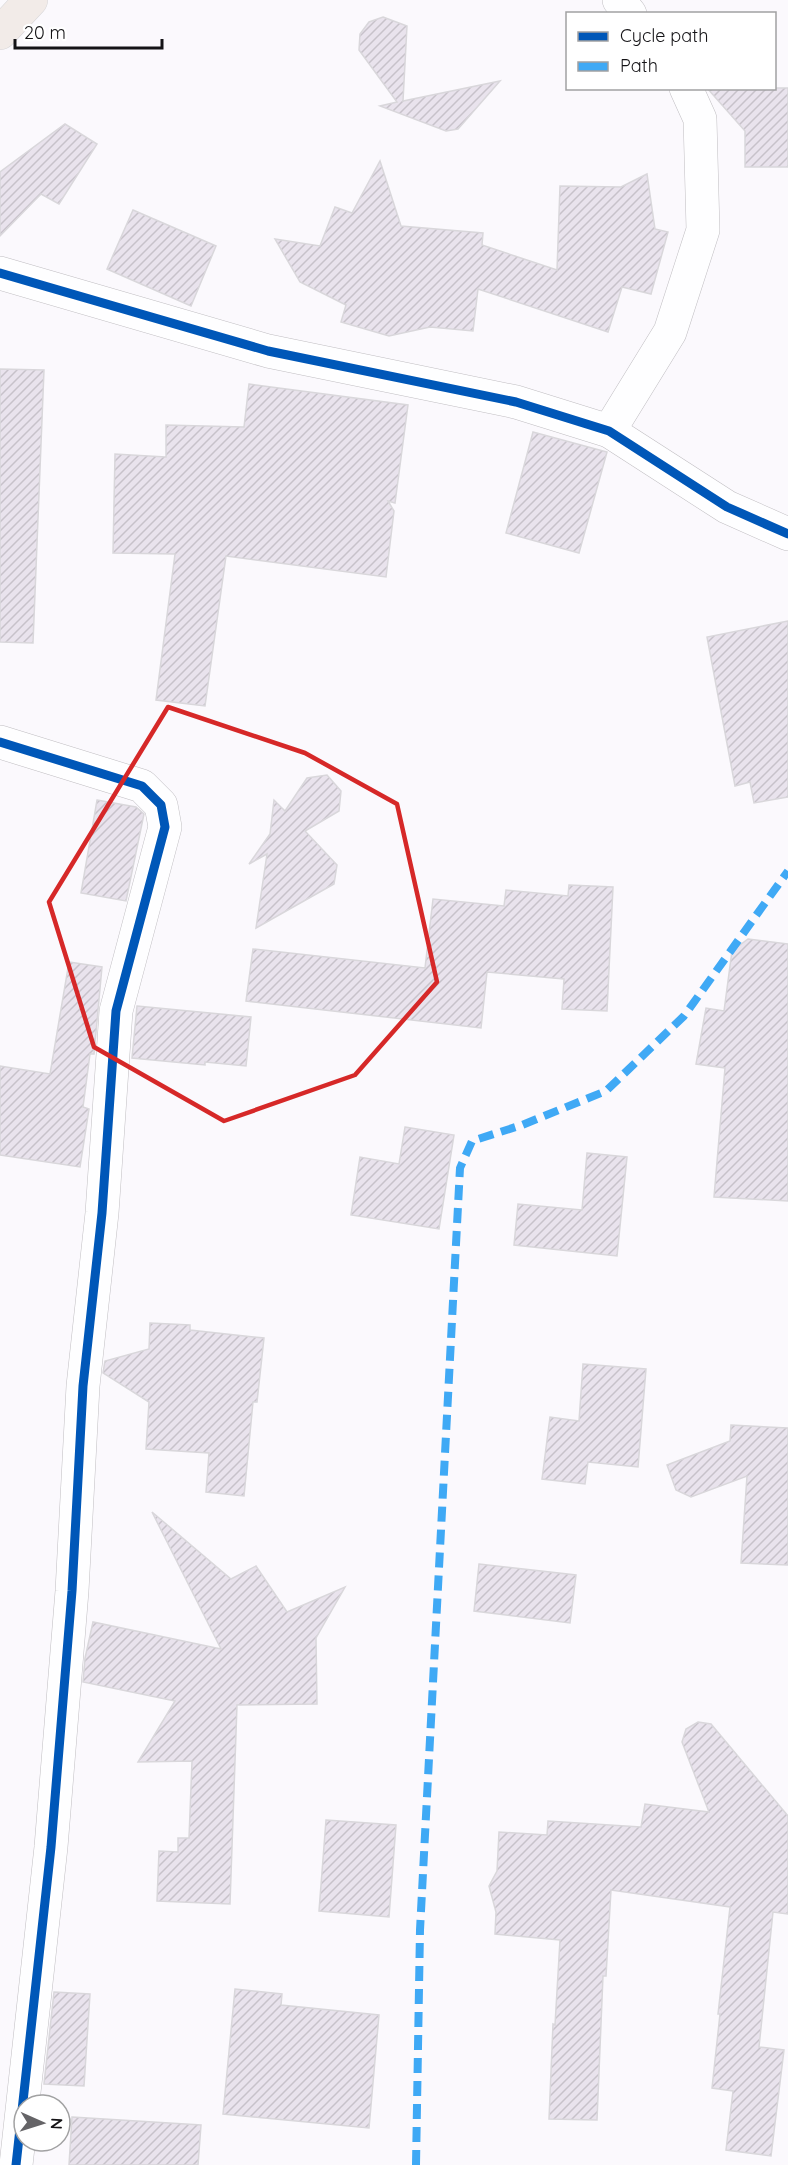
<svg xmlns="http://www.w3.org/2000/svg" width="788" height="2165" viewBox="0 0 788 2165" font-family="Quicksand,sans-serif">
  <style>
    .building { fill: url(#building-hatch); stroke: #d9d7db; stroke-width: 1.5 }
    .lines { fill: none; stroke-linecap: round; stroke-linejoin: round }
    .minor-casing { stroke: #c0bec2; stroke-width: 34 }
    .major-casing { stroke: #d8d7d9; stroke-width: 34 }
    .minor { stroke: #fefeff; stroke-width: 33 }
    .major { stroke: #f2ebe8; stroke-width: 33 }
    .quiet { stroke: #3fa9f5; stroke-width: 8; stroke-dasharray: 15 8; stroke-linecap: butt }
    .cycleway-casing { stroke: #fff; stroke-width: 13 }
    .cycleway { stroke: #0057b8; stroke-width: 9 }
    .marked { fill: none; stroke: #d62828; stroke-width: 4.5; stroke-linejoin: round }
  </style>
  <defs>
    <pattern id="building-hatch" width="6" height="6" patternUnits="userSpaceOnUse" patternTransform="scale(1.5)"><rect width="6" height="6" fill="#e9e3ed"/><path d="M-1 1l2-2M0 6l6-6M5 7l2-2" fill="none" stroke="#c7c2ca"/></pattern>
  </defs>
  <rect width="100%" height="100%" fill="#fbf9fd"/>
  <!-- building -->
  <g class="building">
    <path d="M383,17L407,26L403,101L500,81L458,129L446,131L380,106L397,102L359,50L360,34L369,22Z"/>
    <path d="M707,88H788V167H745V131Z"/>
    <path d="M65,124L97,144L59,204L41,194L0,236V172Z"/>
    <path d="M380,161L401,226L483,233L482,245L557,270L560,186L621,187L647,174L655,229L668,232L651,294L622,287L608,332L478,289L473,331L430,327L389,336L341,322L346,305L300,282L275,239L320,246L335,207L352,213Z"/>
    <path d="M133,210L216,246L191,306L107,269Z"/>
    <path d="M0,369L44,370L33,643L0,642Z"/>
    <path d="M249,384L408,405L395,503L388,501L394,511L386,577L226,556L205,706L156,700L175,554L113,553L115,454L166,457V425L244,427Z"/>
    <path d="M533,432L607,452L579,553L506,533Z"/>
    <path d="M788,621V797L754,803L750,782L735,786L707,637Z"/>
    <path d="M327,775L341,791L339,811L305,831L337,865L334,884L256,928L267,854L249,864L270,834L274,800L285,811L307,778Z"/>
    <path d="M97,800L136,807L144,814L126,901L81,893Z"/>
    <path d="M569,885L613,887L607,1011L562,1009L564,979L487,972L481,1028L246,1001L253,949L425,968L433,899L504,906L506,890L568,896Z"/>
    <path d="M748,939L788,944V1201L714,1197L725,1068L696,1064L706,1008L724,1011L732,951Z"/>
    <path d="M69,962L102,967L94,1054H90L83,1107L89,1109L80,1167L0,1155V1066L50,1074Z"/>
    <path d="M137,1006L251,1017L246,1066L205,1062V1065L132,1058Z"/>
    <path d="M405,1127L454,1135L439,1229L351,1215L360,1157L399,1164Z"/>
    <path d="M587,1153L627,1157L617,1256L514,1245L518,1204L582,1210Z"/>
    <path d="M150,1323L190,1325V1330L264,1338L257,1402H253L244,1496L206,1492L209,1453L146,1449L149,1402L103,1373L105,1361L149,1349Z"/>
    <path d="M583,1364L646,1369L638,1467L588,1462L585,1484L542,1479L550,1417L579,1421Z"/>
    <path d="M731,1425L788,1428V1565L741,1563L747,1476L691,1497L676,1490L667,1465L730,1441Z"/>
    <path d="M152,1512L231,1579L256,1566L287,1612L345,1587L316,1638L317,1704L237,1705L230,1904L157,1901L159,1851L178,1852V1838H189L192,1761L138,1762L175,1701L83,1682L85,1658L93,1622L221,1649Z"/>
    <path d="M479,1564L576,1575L570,1623L474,1611Z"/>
    <path d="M698,1722L711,1724L788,1816V1914L773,1912L759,2047L784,2050L771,2156L726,2150L733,2091L712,2088L720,2014H718L730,1907L611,1890L606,1976H603L597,2120L549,2119L553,2024L555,2025L560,1940L495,1934L496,1912L489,1886L497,1871L499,1832L547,1835L548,1821L641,1827L645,1804L709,1812L682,1742L686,1729Z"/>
    <path d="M326,1820L396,1825L389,1917L319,1911Z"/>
    <path d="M235,1989L282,1994L281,2005L379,2015L369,2128L223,2114Z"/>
    <path d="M54,1992L90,1994L84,2086L44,2084Z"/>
    <path d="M72,2117L201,2125L198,2165H69Z"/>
  </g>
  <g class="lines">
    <defs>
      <g id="minor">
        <path d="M619,0L630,14"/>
        <path d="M0,273L268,351L516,402L609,431L727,507L788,534"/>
        <path d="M609,431L670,332L703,230L700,119L686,88"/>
        <path d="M0,742L142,786L161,805L165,827L116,1011L102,1213L83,1386L72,1591L51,1847L16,2165"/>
      </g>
      <path id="major" d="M0,33L31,0"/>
    </defs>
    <!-- minor casing -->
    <use href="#minor" class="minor-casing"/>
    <!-- major casing -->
    <use href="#major" class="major-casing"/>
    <!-- minor -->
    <use href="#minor" class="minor"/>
    <!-- major -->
    <use href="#major" class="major"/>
    <!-- quiet -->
    <path class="quiet" d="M416,2165L420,1930L460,1168L472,1141L522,1125L606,1091L684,1016L788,871"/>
    <defs>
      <g id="cycleway">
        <path d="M0,273L268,351L516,402L609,431L727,507L788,534"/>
        <path d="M0,742L142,786L161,805L165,827L116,1011L102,1213L83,1386L72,1591L51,1847L16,2165"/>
      </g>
    </defs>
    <!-- cycleway casing -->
    <use href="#cycleway" class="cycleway-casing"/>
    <!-- cycleway -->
    <use href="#cycleway" class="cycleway"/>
  </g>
  <!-- marked area -->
  <path class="marked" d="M168,707L305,753L397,804L437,982L355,1075L224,1121L94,1047L49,902Z"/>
  <!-- legend -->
  <rect x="566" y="12" width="210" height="78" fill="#ffffff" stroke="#a1a1a2" stroke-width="1.5"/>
  <rect x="578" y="32" width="30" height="9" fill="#0057b8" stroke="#a1a1a2" stroke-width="1.5"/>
  <text x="620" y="42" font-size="18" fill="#141316">Cycle path</text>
  <rect x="578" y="62" width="30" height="9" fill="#3fa9f5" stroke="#a1a1a2" stroke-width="1.5"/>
  <text x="620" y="72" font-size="18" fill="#141316">Path</text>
  <!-- north arrow -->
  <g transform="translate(42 2123) rotate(93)"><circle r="28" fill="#ffffff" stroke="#a1a1a2" stroke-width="1.5"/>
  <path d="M0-4.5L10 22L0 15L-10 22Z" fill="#656467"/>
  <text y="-9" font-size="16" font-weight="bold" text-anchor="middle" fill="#141316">N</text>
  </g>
  <!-- scale -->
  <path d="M15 39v9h147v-9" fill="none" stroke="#141316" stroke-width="3"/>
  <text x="24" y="39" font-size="18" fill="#141316" stroke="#ffffff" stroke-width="4.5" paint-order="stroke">20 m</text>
</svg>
